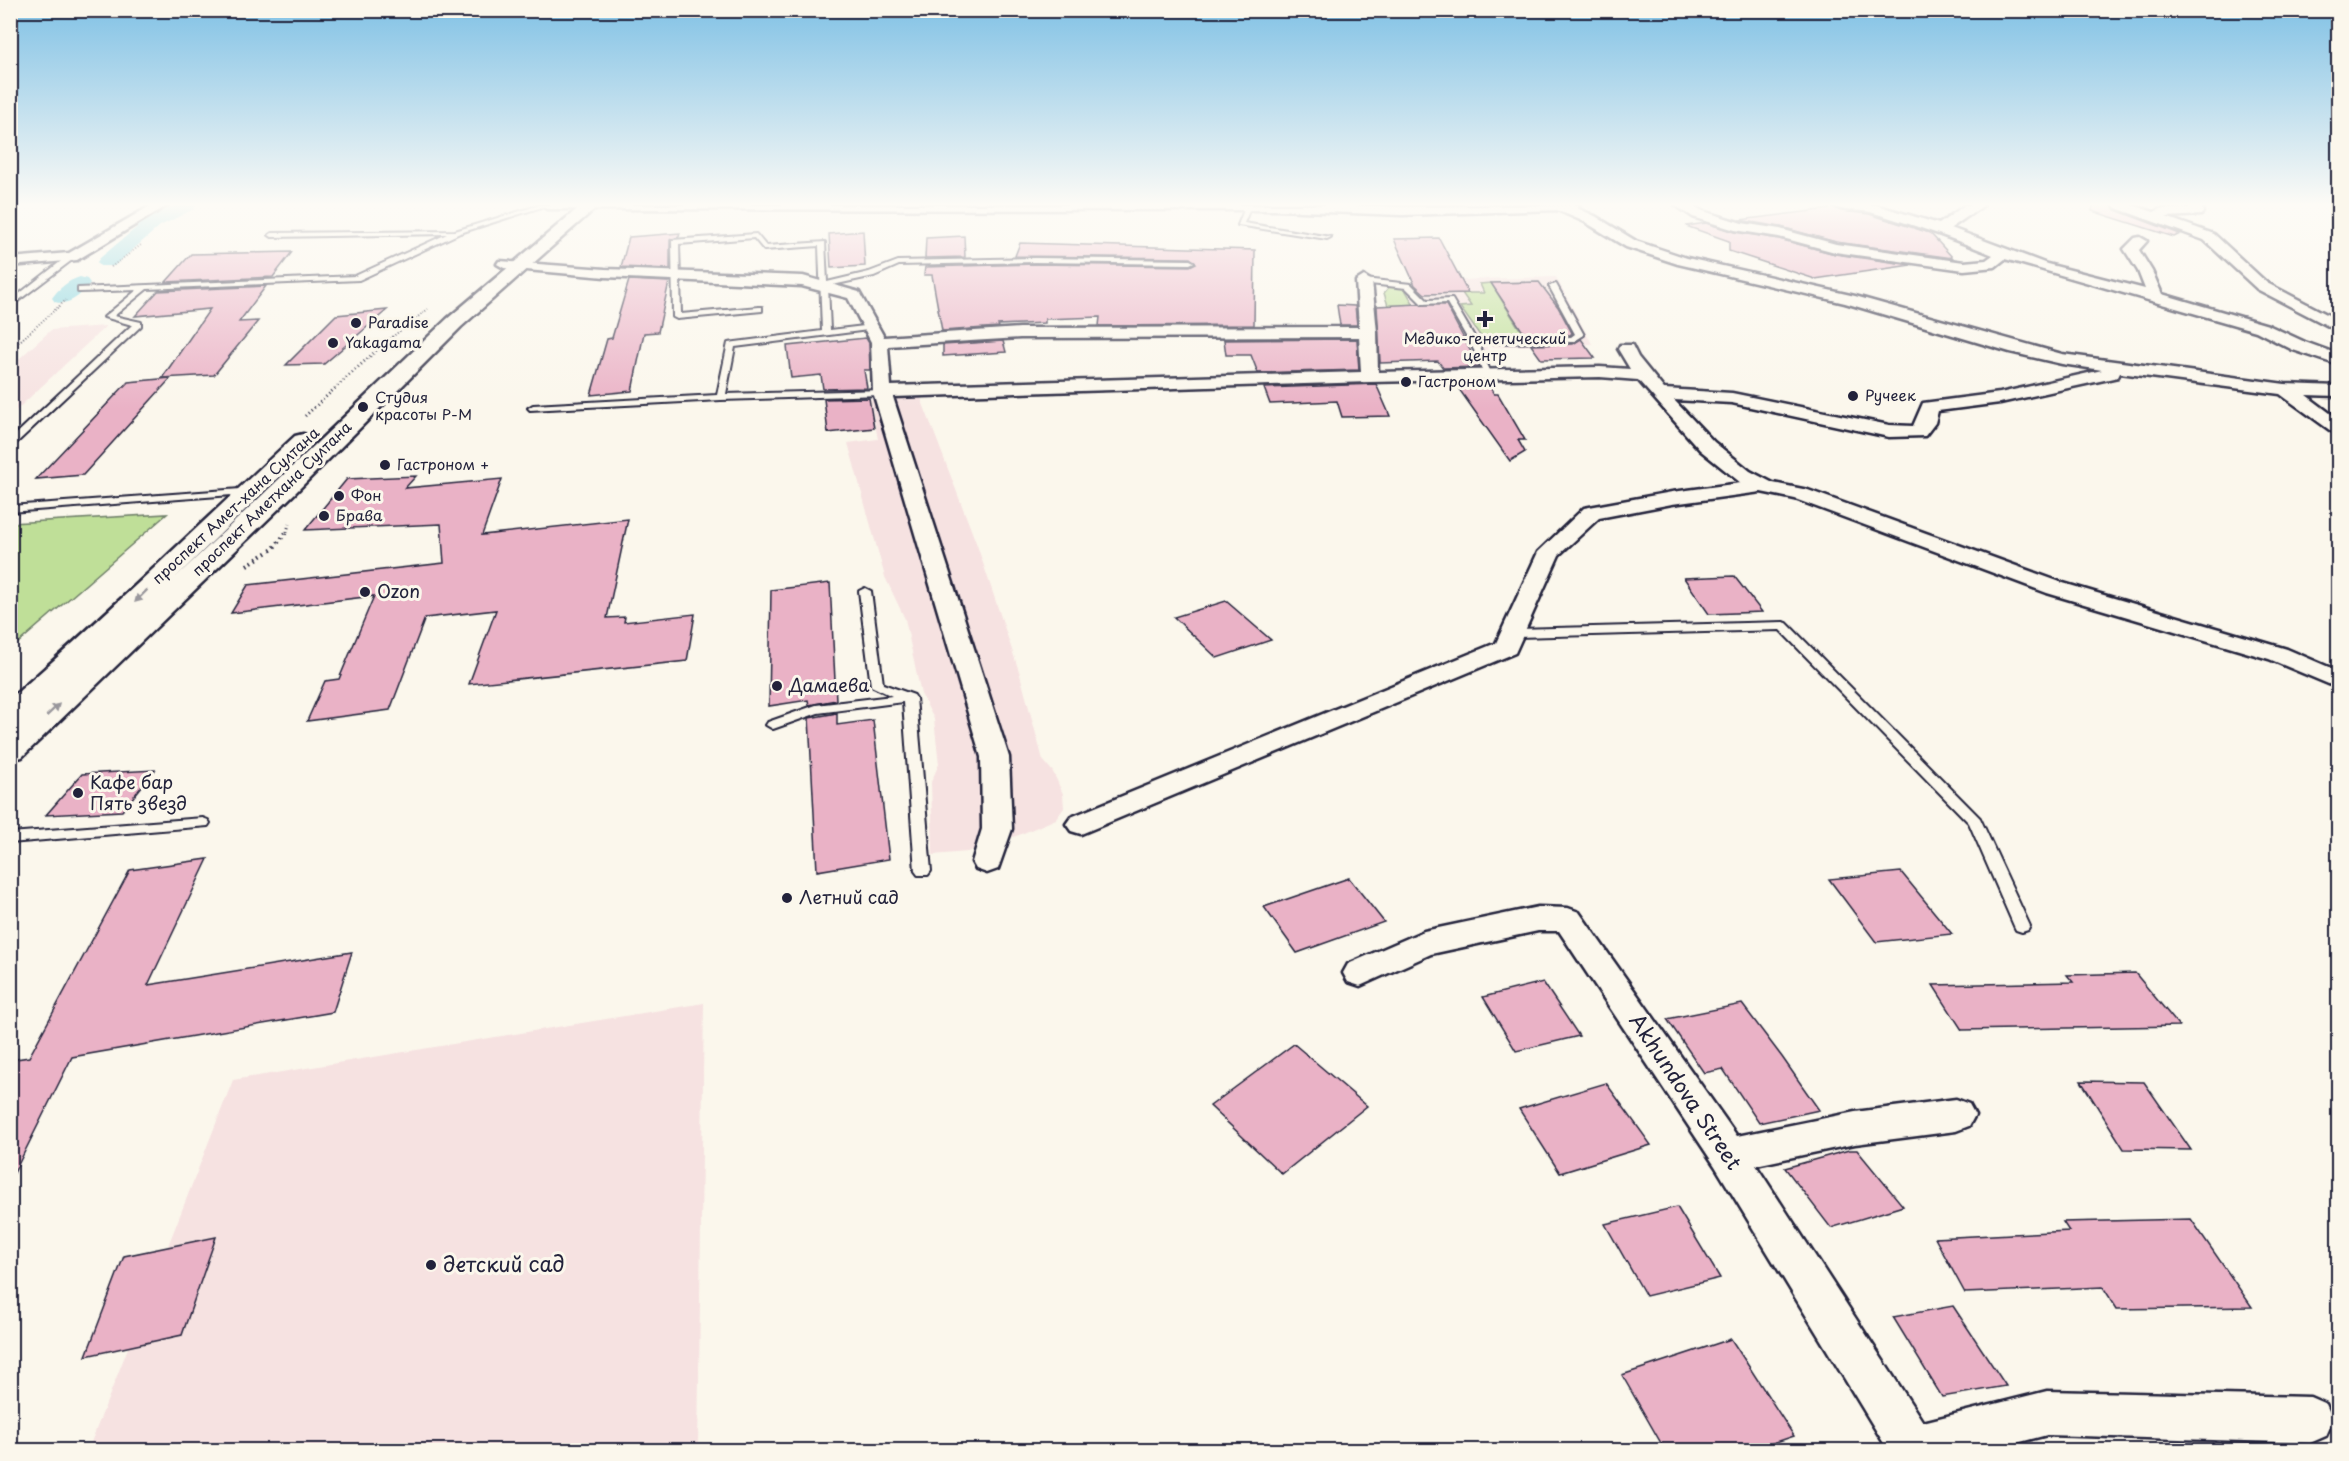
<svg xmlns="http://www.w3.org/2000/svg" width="2349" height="1461" viewBox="0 0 2349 1461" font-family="'Playpen Sans',sans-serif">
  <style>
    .built { fill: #f6e2e1 }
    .green { fill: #bfdf98; stroke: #70806a; stroke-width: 1.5 }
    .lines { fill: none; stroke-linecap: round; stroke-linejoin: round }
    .canal { fill: #84d4e0; fill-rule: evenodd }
    .building { fill: #eab2c6; stroke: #22223b; stroke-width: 1.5 }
    .service-casing { stroke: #22223b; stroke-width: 4 }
    .minor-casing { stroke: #22223b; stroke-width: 5 }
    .primary-casing { stroke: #22223b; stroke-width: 5 }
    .path-far3 { stroke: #22223b; stroke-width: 2; stroke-dasharray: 1 2; stroke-linecap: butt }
    .path-far2 { stroke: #22223b; stroke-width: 3; stroke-dasharray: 1 3; stroke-linecap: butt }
    .path-far1 { stroke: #22223b; stroke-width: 4; stroke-dasharray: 1.5 4; stroke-linecap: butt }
    .path { stroke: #22223b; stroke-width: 4.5; stroke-dasharray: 1.5 5; stroke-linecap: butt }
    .service { fill: #fbf7ec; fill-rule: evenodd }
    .minor { fill: #fbf7ec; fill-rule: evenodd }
    .primary { fill: #fbf7ec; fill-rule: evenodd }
    .oneway { fill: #99979c }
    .poi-dot { fill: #22223b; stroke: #fbf7ec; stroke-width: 2 }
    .labels { text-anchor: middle; stroke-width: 6; stroke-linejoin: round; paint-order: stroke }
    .far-poi-label { font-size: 15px; fill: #22223b; stroke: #fbf7ec; text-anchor: start }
    .far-street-label { font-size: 15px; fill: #22223b; stroke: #fbf7ec }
    .poi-label { font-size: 18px; fill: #22223b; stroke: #fbf7ec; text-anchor: start }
    .near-street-label { font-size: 21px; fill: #22223b; stroke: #fbf7ec }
    .near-poi-label { font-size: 21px; fill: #22223b; stroke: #fbf7ec; text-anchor: start }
  </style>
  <rect width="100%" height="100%" fill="#fbf7ec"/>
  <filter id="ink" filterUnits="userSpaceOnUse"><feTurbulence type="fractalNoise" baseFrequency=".0167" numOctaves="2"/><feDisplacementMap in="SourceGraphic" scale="12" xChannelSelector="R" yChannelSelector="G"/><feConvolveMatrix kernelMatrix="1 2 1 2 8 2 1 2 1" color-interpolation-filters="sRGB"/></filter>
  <g filter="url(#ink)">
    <!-- built -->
    <g class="built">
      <path d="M1556,277L1592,344L1487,347L1488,350H1470L1384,293L1389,287L1477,279Z"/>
      <path d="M106,326L11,415V366L51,330Z"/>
      <path d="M919,393L977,545L1019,671L1043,760L1053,772L1063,794L1064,808L1056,819L1019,835L967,852L933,855L931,782L939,764L934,719L921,694L905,619L885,577L848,443L878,439L870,399Z"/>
      <path d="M704,1003L698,1450H88L233,1080Z"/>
    </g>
    <!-- green -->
    <g class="green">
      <path d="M1491,283L1519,328L1571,327L1572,333L1568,337H1481L1460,307L1471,306L1462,293H1484L1480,284Z"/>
      <path d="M1403,286L1419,313L1399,341L1384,293L1389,287Z"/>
      <path d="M167,514L11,649V523Z"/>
    </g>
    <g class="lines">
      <!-- canal -->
      <g class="canal">
        <path d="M175,205H197L194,209L160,226L114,266H100L97,262L100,258L148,218Z"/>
        <path d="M80,277L87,279L90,283C82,295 69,306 55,302L52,298C58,289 69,280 80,277Z"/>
      </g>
    </g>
    <!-- building -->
    <g class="building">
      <path d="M1829,205L1841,211L1869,214L1930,233L1953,258L1836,242L1781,227L1739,220L1829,209Z"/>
      <path d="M2093,205H2112L2115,210L2180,234L2174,237L2092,211Z"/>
      <path d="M1706,223L1734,232L1779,239L1835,254L1911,265L1815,279L1729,251V241L1686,226Z"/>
      <path d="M863,231L865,266L831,268L829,234Z"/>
      <path d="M680,233L679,237L670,240V269L621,267L629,237Z"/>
      <path d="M964,236L965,257L925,258L926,238Z"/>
      <path d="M1439,238L1468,293L1425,294L1415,285L1394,239Z"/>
      <path d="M1020,243L1255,250L1254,325L1099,326L1100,317L1045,319V323L998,325L999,327L942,331L932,275H924L925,267L1035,264L1190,266L1196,263L1190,258L1015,256Z"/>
      <path d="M292,252L273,277L166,282L191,254Z"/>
      <path d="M629,280L669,282L658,332L644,333L632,391L591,395L607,339L612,338Z"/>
      <path d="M1539,282L1558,307L1572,333L1570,335H1525L1491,283Z"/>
      <path d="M266,286L239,322L258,321L214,375L162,378L210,309L135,316L158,291Z"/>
      <path d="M1419,304L1446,305L1479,367L1443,368L1438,361L1380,363L1377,306Z"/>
      <path d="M1337,305L1355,306L1357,325H1340Z"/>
      <path d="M387,310L324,364L286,365L336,315Z"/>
      <path d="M866,338L869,343L870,370H864L867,388L823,389L821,375L791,378L787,346Z"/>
      <path d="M1357,339L1359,370L1258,373L1251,355H1226L1224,340Z"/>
      <path d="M1581,339L1595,358L1541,359L1531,345L1573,344Z"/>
      <path d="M1003,341L1006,352L943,356V345Z"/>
      <path d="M171,378L83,475L36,479L128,382Z"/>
      <path d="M1454,382H1487L1494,394H1498L1525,440H1518L1525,452L1510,461Z"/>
      <path d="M1376,384L1390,416L1342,417L1337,401L1270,404L1264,388Z"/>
      <path d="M869,398L874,428L828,433L824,399Z"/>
      <path d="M416,476L405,488L502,479L482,535L628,519L607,618L625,617L624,622L695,614L687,661L469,684L496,610L425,618L390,710L307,721L325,681L339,679L374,596L231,613L248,585L444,563L441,524L305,530L347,479Z"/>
      <path d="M1734,576L1762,612L1709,614L1684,578Z"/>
      <path d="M830,583L836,700L809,705L808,700L769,706L771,590Z"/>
      <path d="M1226,601L1271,640L1217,658L1174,617Z"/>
      <path d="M837,713V725L873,720L889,859L817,871L809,718Z"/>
      <path d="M155,770L122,811L46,815L82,774Z"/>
      <path d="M208,859L148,985L352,952L333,1012L72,1057L10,1181V1060L29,1057L130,870Z"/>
      <path d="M1901,872L1952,934L1876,942L1829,879Z"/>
      <path d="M1349,878L1384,922L1297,953L1264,907Z"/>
      <path d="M2135,973L2179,1026L1962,1030L1933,985L2073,982L2067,975Z"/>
      <path d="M1543,982L1579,1036L1516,1051L1483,997Z"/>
      <path d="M1742,1004L1782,1057L1819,1110L1759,1123L1723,1069L1704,1073L1667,1019Z"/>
      <path d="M1294,1044L1367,1106L1282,1174L1210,1106Z"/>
      <path d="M2081,1081L2144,1082L2191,1150L2124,1149Z"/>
      <path d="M1606,1083L1651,1145L1560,1173L1519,1109Z"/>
      <path d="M1849,1150H1857L1903,1206L1831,1228L1785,1168Z"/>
      <path d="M1677,1207L1720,1278L1646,1296L1605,1224Z"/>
      <path d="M2191,1219L2252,1307L2117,1309L2103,1287L1965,1293L1935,1238L2069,1231L2063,1222Z"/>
      <path d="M216,1237L182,1335L86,1356L124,1256Z"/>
      <path d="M1953,1306L2006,1386L1942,1397L1893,1317Z"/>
      <path d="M1731,1339L1794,1436L1752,1450H1665L1622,1375Z"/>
    </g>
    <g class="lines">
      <defs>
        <g id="service">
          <path d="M540,205H548L460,233L359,280L147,289L114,316L141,322V326L10,449V440L132,325L104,317L137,290L81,292H78V288L355,276L447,234L272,237L269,235L272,233L455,231Z"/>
          <path d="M1246,205L1251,206L1244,223L1331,237L1327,239L1238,225Z"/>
          <path d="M756,234L766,246L825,242L827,282L869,272L898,261L1035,258L1190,260L1194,262L1190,264L1035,262L899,265L874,276L828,286L830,330L873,325H876V329L735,347L726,394L885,390L887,392L882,395L721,400L530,410L528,408L533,405L717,395L728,343L822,331L819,246L764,250L754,238L679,244L681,314L759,307H762V311L677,319L673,317L672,240Z"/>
          <path d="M69,255L76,257L10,307V301Z"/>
          <path d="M1364,279L1411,284L1427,300L1452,299L1475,338L1571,337L1575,334L1549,286L1556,284L1584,335L1573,342L1478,343L1492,375L1485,377L1474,350L1447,303L1422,304L1406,288L1361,283L1360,281Z"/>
          <path d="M254,488L259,491L258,493L10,512V506Z"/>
          <path d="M865,588L871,591L883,684L914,695L916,698L931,871L928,875H918L915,871L903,702L818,713L773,729L766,725L768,722L816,705L892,696L871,686L859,591Z"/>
          <path d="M1783,622L1787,623L1980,818L2030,926L2028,930L2022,932L2016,930L2014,926L1969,823L1780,630L1513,637L1507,633L1513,629Z"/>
          <path d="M203,818L208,820L210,823L208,826L10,843V833Z"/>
        </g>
        <g id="minor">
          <path d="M152,205H168L77,260L10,266V258L69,253Z"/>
          <path d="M540,205H1341L1402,207L1580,205L1577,208L1595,216L1636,241L1687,258L1855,296L2062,354L2285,384L2338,386V396L2306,395L2338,419V433L2331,431L2280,394L2120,373L2118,377L2000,403L1938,411L1935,423L1925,436L1889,437L1732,403L1674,400L1714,442L1750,471L1773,483L1808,490L2063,583L2287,649L2338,671V688L2269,659L2047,593L1795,499L1761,492L1672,504L1599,518L1559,555L1515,653L1081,834L1071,831L1066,824L1071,817L1496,643L1538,552L1584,508L1672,492L1741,483L1700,450L1638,380L1600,377L1370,382L893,397L1009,757L1012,829L998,869L987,873L976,869L972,862L982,829L981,757L873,392L871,342L848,298L802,286L605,277L504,268L497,264L499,261L605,269L803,276L859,292L884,337L1020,328L1359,327L1356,281L1364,276L1372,281L1377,332L1378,372L1600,367L1630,369L1618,349L1620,345H1632L1638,357L1664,389L1732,393L1889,425L1913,426L1923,403L2000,393L2102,370L2062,364L2010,352L1845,303L1678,264L1626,247L1585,222L1557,210L1402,215L1278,210L547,209ZM1359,337L1361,372L891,386L888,346L1020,338Z"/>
          <path d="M1675,205H1691L1703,211L1742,223L1780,229L1836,244L1964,262L1986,260L1993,255C1952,238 1912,224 1870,212C1859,209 1842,213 1834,205H1876L1939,224L1965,205H1984L1951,228L2047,264L2145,289L2138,271L2124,249L2135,238L2140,237L2147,241L2139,250L2152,271L2162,294L2268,325L2305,342L2338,354V365L2293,350L2256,331L2005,259L1995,267L1964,270L1835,252L1779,237L1735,230L1693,217Z"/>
          <path d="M2114,205H2132L2154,212L2160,209L2189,208V205H2201L2203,212L2201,215L2166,217L2214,234L2267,283L2338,320V331L2257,289L2204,240L2116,208Z"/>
          <path d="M1538,907L1568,908L1579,912L1737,1136L1855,1112L1956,1099L1969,1104L1975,1115L1969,1126L1956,1131L1855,1144L1756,1165L1923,1422L2047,1391L2310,1397L2326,1404L2333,1420L2326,1436L2310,1443L2047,1435L1990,1450H1888L1715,1166L1559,931H1538L1431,954L1360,986L1348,982L1343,973L1348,964L1424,931Z"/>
        </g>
        <path id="primary" d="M582,205H599L461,327L294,494L22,757L10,760V731L18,724L10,726V699C108,614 200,524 295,436L303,434L311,436L315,441L311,446L175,578L447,319Z"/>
      </defs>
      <!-- service casing -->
      <use href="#service" class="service-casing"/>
      <!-- minor casing -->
      <use href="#minor" class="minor-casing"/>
      <!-- primary casing -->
      <use href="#primary" class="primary-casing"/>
      <!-- path-far3 -->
      <g class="path-far3">
        <path d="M111,267L141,245"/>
        <path d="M12,348L66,300"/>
        <path d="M378,348L428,309"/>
      </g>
      <!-- path-far2 -->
      <g class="path-far2">
        <path d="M10,350L14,347"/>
        <path d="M305,416L380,347"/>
        <path d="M287,532L289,524"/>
      </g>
      <!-- path-far1 -->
      <path class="path-far1" d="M247,565L273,549L288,530"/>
      <!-- path -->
      <path class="path" d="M10,783L17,777"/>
      <!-- service -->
      <use href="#service" class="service"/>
      <!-- minor -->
      <use href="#minor" class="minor"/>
      <!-- primary -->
      <use href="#primary" class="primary"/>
    </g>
    <!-- one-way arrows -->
    <defs><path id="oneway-solid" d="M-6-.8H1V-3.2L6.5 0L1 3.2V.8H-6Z" transform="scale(1.5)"/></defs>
    <g class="oneway">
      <use href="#oneway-solid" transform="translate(141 596) rotate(135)"/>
      <use href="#oneway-solid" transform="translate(53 710) rotate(-43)"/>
    </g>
  </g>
  <!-- sky -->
  <linearGradient id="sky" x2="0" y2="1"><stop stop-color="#80c1e5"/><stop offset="0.5" stop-color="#fdfbf6"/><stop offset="1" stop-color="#fdfbf6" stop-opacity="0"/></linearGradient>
  <rect width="2349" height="409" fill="url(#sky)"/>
  <!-- markers -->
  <g class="poi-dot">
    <path d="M1482 310h6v6h6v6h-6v6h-6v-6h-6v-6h6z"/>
    <circle cx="356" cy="323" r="6"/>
    <circle cx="333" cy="343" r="6"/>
    <circle cx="1406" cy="382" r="6"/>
    <circle cx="1853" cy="396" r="6"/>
    <circle cx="363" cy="407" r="6"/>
    <circle cx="385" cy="465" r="6"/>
    <circle cx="339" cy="496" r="6"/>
    <circle cx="324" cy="516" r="6"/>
    <circle cx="365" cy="592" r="6"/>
    <circle cx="777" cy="686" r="6"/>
    <circle cx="78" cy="793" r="6"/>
    <circle cx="787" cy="898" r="6"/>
    <circle cx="431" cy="1265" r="6"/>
  </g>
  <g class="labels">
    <!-- far-poi labels -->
    <g class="far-poi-label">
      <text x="368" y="328">Paradise</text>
      <text x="1485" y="344" text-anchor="middle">Медико-генетический<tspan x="1485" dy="17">центр</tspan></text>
      <text x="345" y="348">Yakagama</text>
      <text x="1418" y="387">Гастроном</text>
      <text x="1865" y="401">Ручеек</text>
      <text x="375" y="403">Студия<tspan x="375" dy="17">красоты Р-М</tspan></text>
      <text x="397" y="470">Гастроном +</text>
      <text x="351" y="501">Фон</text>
      <text x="336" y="521">Брава</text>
    </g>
    <!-- far-street labels -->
    <g class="far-street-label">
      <text transform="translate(272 499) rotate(-44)" y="5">проспект Аметхана Султана</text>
      <text transform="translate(236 506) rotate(-43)" y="5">проспект Амет-хана Султана</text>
    </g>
    <!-- poi labels -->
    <g class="poi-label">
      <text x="377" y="598">Ozon</text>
      <text x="789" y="692">Дамаева</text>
      <text x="90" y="789">Кафе бар<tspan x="90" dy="21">Пять звезд</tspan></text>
      <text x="799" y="904">Летний сад</text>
    </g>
    <!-- near-street labels -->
    <g class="near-street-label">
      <text transform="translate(1685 1092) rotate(56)" y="7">Akhundova Street</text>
    </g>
    <!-- near-poi labels -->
    <g class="near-poi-label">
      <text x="443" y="1272">детский сад</text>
    </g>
  </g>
  <!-- margin -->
  <rect width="2349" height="1461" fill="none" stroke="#fbf7ec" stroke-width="36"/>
  <rect x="18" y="18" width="2313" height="1425" fill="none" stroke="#22223b" stroke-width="2" filter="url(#ink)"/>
</svg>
